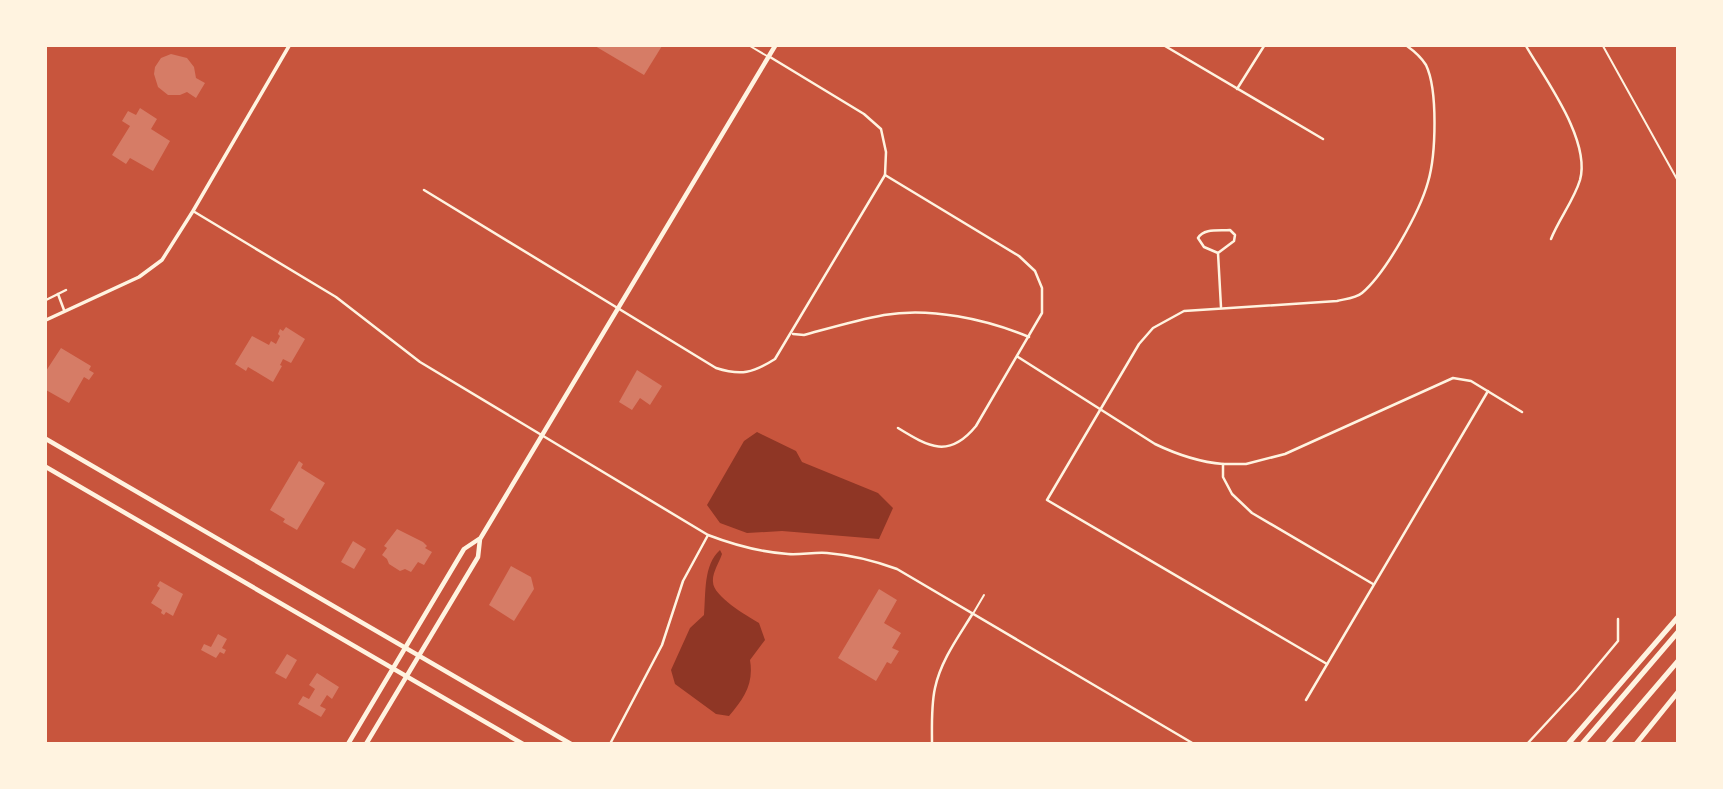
<svg xmlns="http://www.w3.org/2000/svg" width="1723" height="789" viewBox="0 0 1723 789" font-family="Commissioner,sans-serif">
  <style>
    .water { fill: #8f3625 }
    .building { fill: #d67c66 }
    .lines { fill: none; stroke-linecap: round; stroke-linejoin: round }
    .path { stroke: #fff3e0; stroke-width: 2 }
    .service { stroke: #fff3e0; stroke-width: 2 }
    .minor { stroke: #fff3e0; stroke-width: 2.5 }
    .tertiary { stroke: #fff3e0; stroke-width: 3.5 }
    .primary { stroke: #fff3e0; stroke-width: 4.5 }
    .motorway { stroke: #fff3e0; stroke-width: 5 }
  </style>
  <rect width="100%" height="100%" fill="#c8553d"/>
  <!-- water -->
  <g class="water">
    <path d="M757,432L796,451L802,462L878,493L893,508L879,539L782,531L747,533L720,523L707,505L744,441Z"/>
    <path d="M720,550L722,554C719,563 712,573 713,582C713,596 747,616 759,623L765,640L750,660C754,684 744,698 729,716L716,714L675,684L671,670L690,628L704,615C706,594 703,565 720,550Z"/>
  </g>
  <!-- building -->
  <g class="building">
    <path d="M595,46H662L644,75Z"/>
    <path d="M171,54L187,58L194,67L196,78L205,83L196,98L187,92L180,95H168L158,87L154,74L155,67L161,58Z"/>
    <path d="M140,108L157,119L151,129L170,141L153,171L130,158L126,164L112,155L130,126L122,121L128,111L136,115Z"/>
    <path d="M286,327L305,339L291,363L283,359L280,365L282,366L273,382L248,367L246,371L235,364L252,336L269,345L271,341L276,344L280,336L278,334L280,329L283,331Z"/>
    <path d="M61,348L91,366L89,370L94,373L89,380L84,377L69,403L46,390V371Z"/>
    <path d="M637,370L662,386L650,405L640,398L632,410L619,402Z"/>
    <path d="M299,461L303,464L301,468L325,483L297,530L283,522L285,519L270,510Z"/>
    <path d="M397,529L423,542L427,546L425,548L432,552L424,565L418,562L411,572L405,569L400,571L389,564L387,559L382,555L387,548L384,546Z"/>
    <path d="M353,541L366,549L354,569L341,562Z"/>
    <path d="M511,566L531,577L534,589L514,621L489,605Z"/>
    <path d="M160,581L183,594L173,616L166,612L164,615L161,613L162,610L151,603L160,588L157,586Z"/>
    <path d="M879,589L897,600L884,623L901,633L892,648L899,651L891,664L887,662L876,681L838,658Z"/>
    <path d="M218,634L227,639L222,648L226,650L224,654L220,652L216,658L201,650L204,644L211,647Z"/>
    <path d="M287,654L297,660L286,679L275,673Z"/>
    <path d="M317,673L339,687L332,699L327,695L320,706L326,709L321,717L298,704L303,696L309,699L315,689L309,685Z"/>
  </g>
  <g class="lines">
    <!-- path -->
    <path class="path" d="M1603,46L1678,181"/>
    <!-- service -->
    <g class="service">
      <path d="M750,46L767,56"/>
      <path d="M974,612L984,595"/>
    </g>
    <!-- minor -->
    <g class="minor">
      <path d="M1165,46L1323,139"/>
      <path d="M1526,46C1545,79 1591,140 1580,180C1574,200 1559,219 1551,239"/>
      <path d="M770,57L864,114L881,129L886,152L885,175L1019,256L1035,271L1042,288V313L976,426C949,459 929,447 898,428"/>
      <path d="M1237,89L1264,46"/>
      <path d="M424,190L716,368C741,376 753,373 775,359L885,175"/>
      <path d="M193,211L336,297L420,362L708,535C734,545 760,552 788,554C801,555 814,552 827,553C851,555 875,561 897,569L1194,744"/>
      <path d="M1218,253L1204,247L1198,238C1204,228 1219,231 1230,230L1235,235L1234,241L1218,253L1221,307"/>
      <path d="M58,294L64,310"/>
      <path d="M46,300L66,290"/>
      <path d="M793,334L804,335C830,328 857,320 884,315C930,307 986,319 1029,337"/>
      <path d="M1018,357L1155,444C1178,455 1198,462 1223,464V477L1232,494L1252,513L1373,584"/>
      <path d="M1223,464H1246L1285,454L1453,378L1471,381L1522,412"/>
      <path d="M1327,664L1047,500L1139,344L1153,328L1184,311L1337,301C1345,299 1356,298 1362,293C1386,273 1420,211 1428,182C1436,155 1438,90 1426,65C1421,57 1414,51 1407,46"/>
      <path d="M1306,700L1488,391"/>
      <path d="M610,744L662,645L683,581L708,535"/>
      <path d="M932,744C932,725 931,706 935,688C941,660 959,636 973,613"/>
      <path d="M1527,744L1577,690L1618,641V619"/>
    </g>
    <!-- tertiary -->
    <path class="tertiary" d="M46,320L139,277L162,260L193,211L289,46"/>
    <!-- primary -->
    <g class="primary">
      <path d="M46,439L571,744"/>
      <path d="M46,467L523,744"/>
      <path d="M348,744L464,549L479,539"/>
      <path d="M366,744L478,557L480,539L775,46"/>
    </g>
    <!-- motorway -->
    <g class="motorway">
      <path d="M1568,744L1678,617"/>
      <path d="M1582,744L1678,632"/>
      <path d="M1607,744L1678,661"/>
      <path d="M1636,744L1678,692"/>
    </g>
  </g>
  <!-- border -->
  <rect width="1723" height="789" fill="none" stroke="#fff3e0" stroke-width="94"/>
</svg>
